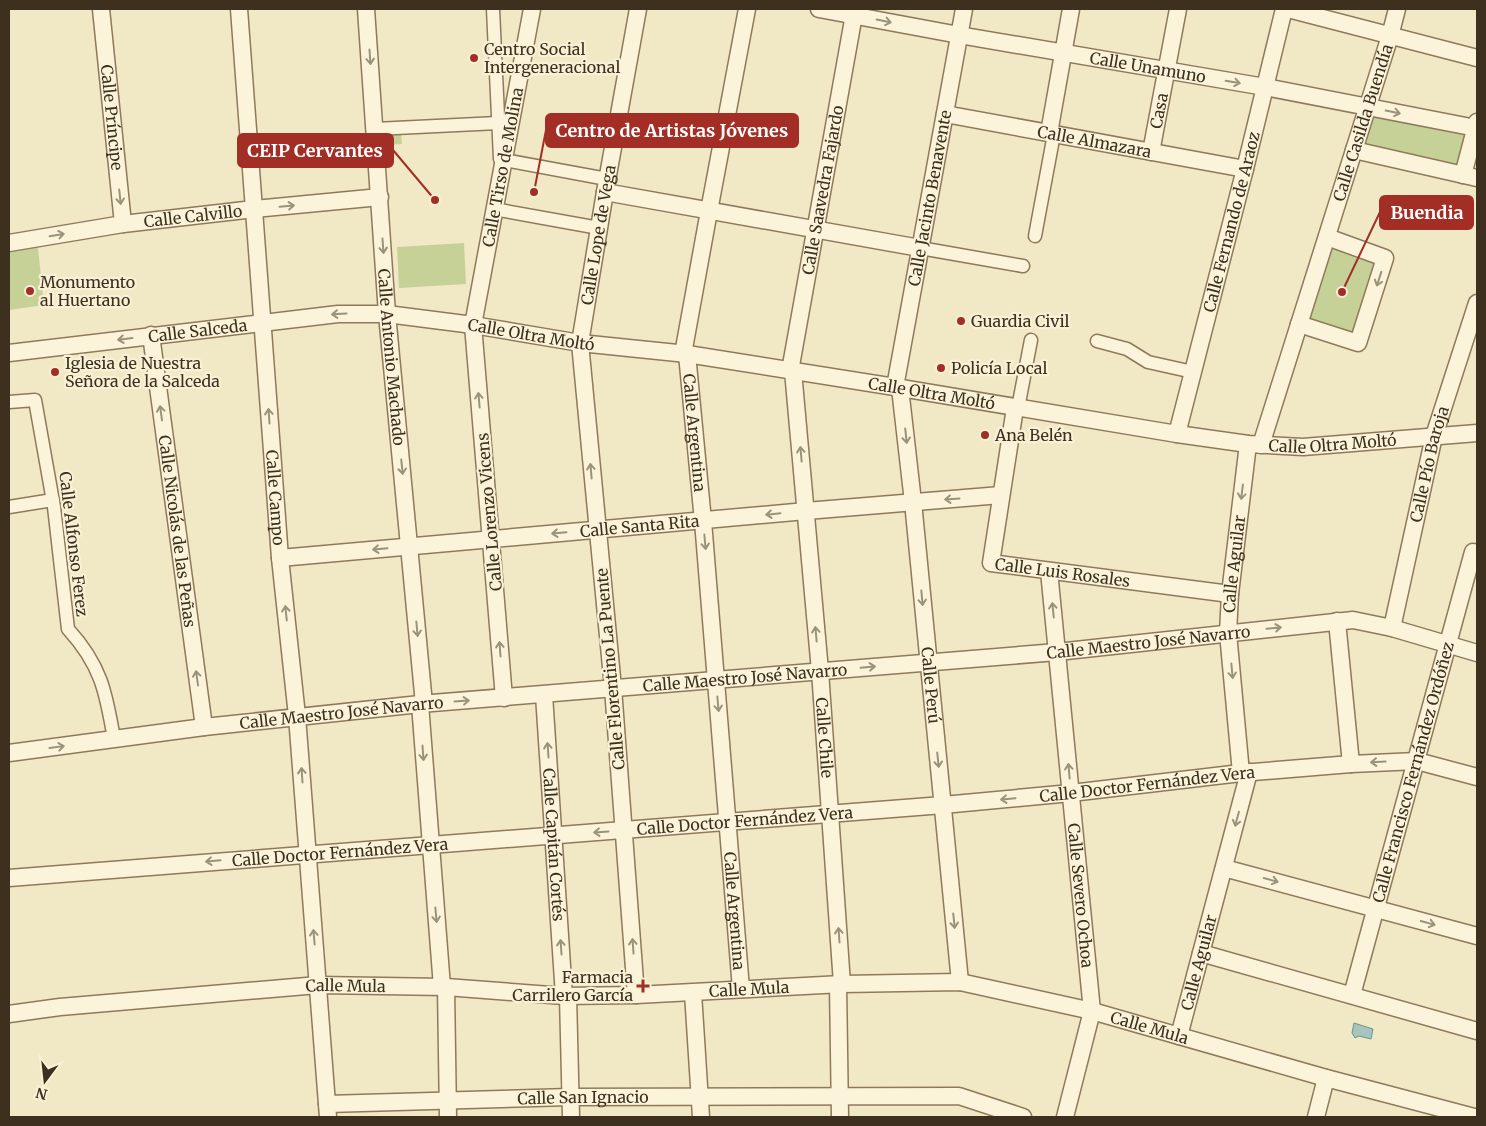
<svg xmlns="http://www.w3.org/2000/svg" width="1486" height="1126" viewBox="0 0 1486 1126" font-family="Merriweather,serif">
  <style>
    .park { fill: #c6d198 }
    .water { fill: #a7c5be; stroke: #6d948d }
    .lines { fill: none; stroke-linecap: round; stroke-linejoin: round }
    .pedestrian-casing { stroke: #8e7a5a; stroke-width: 15 }
    .minor-casing { stroke: #8e7a5a; stroke-width: 19 }
    .pedestrian { stroke: #fbf4da; stroke-width: 12 }
    .minor { stroke: #fbf4da; stroke-width: 16 }
    .oneway { stroke: #9c927c }
    .poi-dot { fill: #a22e25; stroke: #f8f1d6; stroke-width: 2 }
    .labels { text-anchor: middle; stroke-width: 4.5; stroke-linejoin: round; paint-order: stroke }
    .poi-label { font-size: 16px; fill: #3d301e; stroke: #f8f1d6; text-anchor: start }
    .street-label { font-size: 16px; fill: #3d301e; stroke: #f8f1d6 }
    .leader { fill: none; stroke: #a22e25; stroke-width: 2 }
    .callout-dot { fill: #a22e25; stroke: #f8f1d6; stroke-width: 2 }
    .callout { fill: #a22e25; stroke: #a22e25; stroke-width: 2 }
    .callout-label { font-size: 18px; text-anchor: middle; font-weight: bold; fill: #fff }
  </style>
  <rect width="100%" height="100%" fill="#f1e8c5"/>
  <!-- park -->
  <g class="park">
    <path d="M1368,107L1476,128L1463,175L1354,150Z"/>
    <path d="M401,133L402,144L385,145L384,134Z"/>
    <path d="M1327,237L1385,258L1358,343L1299,324Z"/>
    <path d="M37,239L44,305L9,310V243Z"/>
    <path d="M464,243L466,284L399,288L397,247Z"/>
  </g>
  <!-- water -->
  <path class="water" d="M1354,1023L1373,1029L1371,1039L1359,1036L1355,1038L1352,1033Z"/>
  <g class="lines">
    <defs>
      <g id="pedestrian">
        <path d="M493,9L500,159"/>
        <path d="M375,129L498,123"/>
        <path d="M504,160L607,179"/>
        <path d="M494,209L599,228"/>
        <path d="M1035,236L1054,134"/>
        <path d="M920,248L1023,266"/>
        <path d="M1097,341L1127,349L1148,362L1193,372"/>
        <path d="M9,402L35,400L54,507L68,629C101,665 106,692 114,739"/>
        <path d="M1018,408L1031,340"/>
        <path d="M9,507L53,500"/>
      </g>
      <g id="minor">
        <path id="s1" d="M101,9L123,224"/>
        <path id="s2" d="M239,9L280,558L297,716L328,1117"/>
        <path id="s3" d="M366,9L387,314L424,704"/>
        <path id="s4" d="M819,9L959,35L1265,87L1476,128"/>
        <path d="M1288,9L1477,58"/>
        <path id="s5" d="M945,114L1245,169"/>
        <path d="M1049,133L1071,9"/>
        <path d="M1354,150L1477,178"/>
        <path id="s6" d="M1151,152L1178,9"/>
        <path d="M1463,175L1477,122"/>
        <path d="M605,192L920,248"/>
        <path id="s7" d="M9,243L123,224L254,209L380,197"/>
        <path d="M1299,324L1358,343L1385,258L1327,237"/>
        <path id="s8" d="M151,335L204,727"/>
        <path id="s9" d="M9,353L338,314H387L473,325L580,343L687,354L895,387L1177,434L1248,444L1303,447L1477,433"/>
        <path d="M683,354L709,211L747,9"/>
        <path id="s10" d="M687,354L703,521L741,989"/>
        <path id="s11" d="M790,371L855,9"/>
        <path id="s12" d="M793,371L820,671L842,984"/>
        <path id="s13" d="M895,387L964,9"/>
        <path id="s14" d="M900,388L913,502L960,982"/>
        <path id="s15" d="M1015,408L991,563L1230,594"/>
        <path id="s16" d="M1177,434L1245,169L1284,9"/>
        <path id="s17" d="M1261,445L1390,36L1397,9"/>
        <path id="s18" d="M280,558L806,511L1001,495"/>
        <path id="s19" d="M1049,571L1092,1011L1065,1117"/>
        <path d="M1337,621L1351,764"/>
        <path id="s20" d="M1392,628L1434,436L1477,303"/>
        <path id="s21" d="M544,695L564,996"/>
        <path id="s22" d="M504,698L473,325L532,9"/>
        <path d="M420,704L442,987"/>
        <path id="s23" d="M9,753L204,727L420,704L1057,652L1353,620L1392,628L1477,653"/>
        <path id="s24" d="M1241,773L1228,633L1230,594L1248,444"/>
        <path d="M1224,868L1477,936"/>
        <path id="s25" d="M9,878L943,805L1071,793L1241,773L1351,764L1417,761L1477,777"/>
        <path d="M1201,953L1477,1031"/>
        <path d="M838,984L840,1117"/>
        <path d="M446,987L448,1117"/>
        <path d="M693,993L701,1117"/>
        <path id="s26" d="M636,995L613,688L580,343L605,192L638,9"/>
        <path id="s27" d="M1352,995L1473,552L1477,553"/>
        <path d="M568,996L571,1117"/>
        <path id="s28" d="M9,1014L60,1007L318,985L446,987L564,996L636,995L842,984L960,982L1092,1011L1326,1078L1474,1117"/>
        <path id="s29" d="M1179,1036L1249,772"/>
        <path id="s30" d="M327,1104L570,1097L959,1096L1023,1117"/>
        <path d="M1316,1117L1326,1078"/>
      </g>
    </defs>
    <!-- pedestrian casing -->
    <use href="#pedestrian" class="pedestrian-casing"/>
    <!-- minor casing -->
    <use href="#minor" class="minor-casing"/>
    <!-- pedestrian -->
    <use href="#pedestrian" class="pedestrian"/>
    <!-- minor -->
    <use href="#minor" class="minor"/>
  </g>
  <!-- one-way arrows -->
  <defs><path id="oneway-shaft" d="M-6 0H5M1.5-3L5.5 0L1.5 3" fill="none" stroke-width="1.6" stroke-linecap="round" stroke-linejoin="round" transform="scale(1.25)"/></defs>
  <g class="oneway">
    <use href="#oneway-shaft" transform="translate(884 21) rotate(11)"/>
    <use href="#oneway-shaft" transform="translate(370 57) rotate(86)"/>
    <use href="#oneway-shaft" transform="translate(1233 82) rotate(10)"/>
    <use href="#oneway-shaft" transform="translate(1393 112) rotate(11)"/>
    <use href="#oneway-shaft" transform="translate(120 197) rotate(84)"/>
    <use href="#oneway-shaft" transform="translate(287 206) rotate(-5)"/>
    <use href="#oneway-shaft" transform="translate(57 235) rotate(-10)"/>
    <use href="#oneway-shaft" transform="translate(383 246) rotate(86)"/>
    <use href="#oneway-shaft" transform="translate(1379 279) rotate(108)"/>
    <use href="#oneway-shaft" transform="translate(339 314) rotate(177)"/>
    <use href="#oneway-shaft" transform="translate(125 339) rotate(173)"/>
    <use href="#oneway-shaft" transform="translate(479 400) rotate(-95)"/>
    <use href="#oneway-shaft" transform="translate(161 413) rotate(-98)"/>
    <use href="#oneway-shaft" transform="translate(269 416) rotate(-94)"/>
    <use href="#oneway-shaft" transform="translate(906 436) rotate(84)"/>
    <use href="#oneway-shaft" transform="translate(801 454) rotate(-95)"/>
    <use href="#oneway-shaft" transform="translate(402 467) rotate(84)"/>
    <use href="#oneway-shaft" transform="translate(591 471) rotate(-95)"/>
    <use href="#oneway-shaft" transform="translate(1242 492) rotate(97)"/>
    <use href="#oneway-shaft" transform="translate(952 499) rotate(176)"/>
    <use href="#oneway-shaft" transform="translate(773 514) rotate(174)"/>
    <use href="#oneway-shaft" transform="translate(559 533) rotate(175)"/>
    <use href="#oneway-shaft" transform="translate(705 542) rotate(85)"/>
    <use href="#oneway-shaft" transform="translate(380 549) rotate(175)"/>
    <use href="#oneway-shaft" transform="translate(922 598) rotate(85)"/>
    <use href="#oneway-shaft" transform="translate(1053 610) rotate(-96)"/>
    <use href="#oneway-shaft" transform="translate(286 613) rotate(-96)"/>
    <use href="#oneway-shaft" transform="translate(1274 628) rotate(-6)"/>
    <use href="#oneway-shaft" transform="translate(417 629) rotate(85)"/>
    <use href="#oneway-shaft" transform="translate(816 634) rotate(-95)"/>
    <use href="#oneway-shaft" transform="translate(500 649) rotate(-94)"/>
    <use href="#oneway-shaft" transform="translate(868 667) rotate(-5)"/>
    <use href="#oneway-shaft" transform="translate(1232 671) rotate(85)"/>
    <use href="#oneway-shaft" transform="translate(197 678) rotate(-98)"/>
    <use href="#oneway-shaft" transform="translate(462 701) rotate(-4)"/>
    <use href="#oneway-shaft" transform="translate(718 704) rotate(85)"/>
    <use href="#oneway-shaft" transform="translate(57 747) rotate(-8)"/>
    <use href="#oneway-shaft" transform="translate(548 750) rotate(-94)"/>
    <use href="#oneway-shaft" transform="translate(423 753) rotate(86)"/>
    <use href="#oneway-shaft" transform="translate(938 760) rotate(84)"/>
    <use href="#oneway-shaft" transform="translate(1378 762) rotate(177)"/>
    <use href="#oneway-shaft" transform="translate(1069 771) rotate(-95)"/>
    <use href="#oneway-shaft" transform="translate(302 775) rotate(-94)"/>
    <use href="#oneway-shaft" transform="translate(1008 799) rotate(175)"/>
    <use href="#oneway-shaft" transform="translate(1237 819) rotate(105)"/>
    <use href="#oneway-shaft" transform="translate(601 832) rotate(176)"/>
    <use href="#oneway-shaft" transform="translate(213 861) rotate(175)"/>
    <use href="#oneway-shaft" transform="translate(1271 880) rotate(15)"/>
    <use href="#oneway-shaft" transform="translate(436 915) rotate(85)"/>
    <use href="#oneway-shaft" transform="translate(954 921) rotate(84)"/>
    <use href="#oneway-shaft" transform="translate(1428 923) rotate(15)"/>
    <use href="#oneway-shaft" transform="translate(839 935) rotate(-94)"/>
    <use href="#oneway-shaft" transform="translate(314 937) rotate(-95)"/>
    <use href="#oneway-shaft" transform="translate(633 946) rotate(-94)"/>
    <use href="#oneway-shaft" transform="translate(561 947) rotate(-94)"/>
  </g>
  <!-- markers -->
  <g class="poi-dot">
    <circle cx="474" cy="58" r="5"/>
    <circle cx="30" cy="291" r="5"/>
    <circle cx="961" cy="321" r="5"/>
    <circle cx="941" cy="368" r="5"/>
    <circle cx="55" cy="372" r="5"/>
    <circle cx="985" cy="435" r="5"/>
    <path d="M640.5 978.5h5v5h5v5h-5v5h-5v-5h-5v-5h5z"/>
  </g>
  <g class="labels">
    <!-- poi labels -->
    <g class="poi-label">
      <text x="484" y="55">Centro Social<tspan x="484" dy="18">Intergeneracional</tspan></text>
      <text x="40" y="288">Monumento<tspan x="40" dy="18">al Huertano</tspan></text>
      <text x="971" y="327">Guardia Civil</text>
      <text x="65" y="369">Iglesia de Nuestra<tspan x="65" dy="18">Señora de la Salceda</tspan></text>
      <text x="951" y="374">Policía Local</text>
      <text x="995" y="441">Ana Belén</text>
      <text x="633" y="983" text-anchor="end">Farmacia<tspan x="633" dy="18">Carrilero García</tspan></text>
    </g>
    <!-- street labels -->
    <g class="street-label">
      <text dy="6" stroke="none"><textPath href="#s4" startOffset="334">Calle Unamuno</textPath></text>
      <text dy="6" stroke="none"><textPath href="#s6" startOffset="42">Casa</textPath></text>
      <text dy="6" stroke="none"><textPath href="#s1" startOffset="109">Calle Príncipe</textPath></text>
      <text dy="6" stroke="none"><textPath href="#s17" startOffset="338">Calle Casilda Buendía</textPath></text>
      <text dy="6" stroke="none"><textPath href="#s5" startOffset="152">Calle Almazara</textPath></text>
      <text dy="6" stroke="none"><textPath href="#s22" startOffset="535">Calle Tirso de Molina</textPath></text>
      <text dy="6" stroke="none"><textPath href="#s11" startOffset="184">Calle Saavedra Fajardo</textPath></text>
      <text dy="6" stroke="none"><textPath href="#s13" startOffset="192">Calle Jacinto Benavente</textPath></text>
      <text dy="6" stroke="none"><textPath href="#s7" startOffset="186">Calle Calvillo</textPath></text>
      <text dy="6" stroke="none"><textPath href="#s16" startOffset="219">Calle Fernando de Araoz</textPath></text>
      <text dy="6" stroke="none"><textPath href="#s26" startOffset="764">Calle Lope de Vega</textPath></text>
      <text dy="6" stroke="none"><textPath href="#s9" startOffset="190">Calle Salceda</textPath></text>
      <text dy="6" stroke="none"><textPath href="#s9" startOffset="526">Calle Oltra Moltó</textPath></text>
      <text dy="6" stroke="none"><textPath href="#s3" startOffset="349">Calle Antonio Machado</textPath></text>
      <text dy="6" stroke="none"><textPath href="#s9" startOffset="931">Calle Oltra Moltó</textPath></text>
      <text dy="6" stroke="none"><textPath href="#s10" startOffset="79">Calle Argentina</textPath></text>
      <text dy="6" stroke="none"><textPath href="#s9" startOffset="1336">Calle Oltra Moltó</textPath></text>
      <text dy="6" stroke="none"><textPath href="#s20" startOffset="168">Calle Pío Baroja</textPath></text>
      <text dy="6" stroke="none"><textPath href="#s2" startOffset="490">Calle Campo</textPath></text>
      <text transform="translate(489 512) rotate(-95)" y="6">Calle Lorenzo Vicens</text>
      <text dy="6" stroke="none"><textPath href="#s18" startOffset="361">Calle Santa Rita</textPath></text>
      <text dy="6" stroke="none"><textPath href="#s8" startOffset="198">Calle Nicolás de las Peñas</textPath></text>
      <text transform="translate(74 544) rotate(83)" y="6">Calle Alfonso Ferez</text>
      <text dy="6" stroke="none"><textPath href="#s24" startOffset="210">Calle Aguilar</textPath></text>
      <text dy="6" stroke="none"><textPath href="#s15" startOffset="229">Calle Luis Rosales</textPath></text>
      <text dy="6" stroke="none"><textPath href="#s23" startOffset="1145">Calle Maestro José Navarro</textPath></text>
      <text transform="translate(610 669) rotate(-95)" y="6">Calle Florentino La Puente</text>
      <text dy="6" stroke="none"><textPath href="#s23" startOffset="740">Calle Maestro José Navarro</textPath></text>
      <text dy="6" stroke="none"><textPath href="#s14" startOffset="299">Calle Perú</textPath></text>
      <text dy="6" stroke="none"><textPath href="#s23" startOffset="335">Calle Maestro José Navarro</textPath></text>
      <text dy="6" stroke="none"><textPath href="#s12" startOffset="368">Calle Chile</textPath></text>
      <text dy="6" stroke="none"><textPath href="#s27" startOffset="231">Calle Francisco Fernández Ordóñez</textPath></text>
      <text dy="6" stroke="none"><textPath href="#s25" startOffset="1142">Calle Doctor Fernández Vera</textPath></text>
      <text dy="6" stroke="none"><textPath href="#s25" startOffset="738">Calle Doctor Fernández Vera</textPath></text>
      <text dy="6" stroke="none"><textPath href="#s21" startOffset="150">Calle Capitán Cortés</textPath></text>
      <text dy="6" stroke="none"><textPath href="#s25" startOffset="332">Calle Doctor Fernández Vera</textPath></text>
      <text dy="6" stroke="none"><textPath href="#s19" startOffset="326">Calle Severo Ochoa</textPath></text>
      <text dy="6" stroke="none"><textPath href="#s10" startOffset="559">Calle Argentina</textPath></text>
      <text dy="6" stroke="none"><textPath href="#s29" startOffset="76">Calle Aguilar</textPath></text>
      <text dy="6" stroke="none"><textPath href="#s28" startOffset="338">Calle Mula</textPath></text>
      <text dy="6" stroke="none"><textPath href="#s28" startOffset="742">Calle Mula</textPath></text>
      <text dy="6" stroke="none"><textPath href="#s28" startOffset="1148">Calle Mula</textPath></text>
      <text dy="6" stroke="none"><textPath href="#s30" startOffset="256">Calle San Ignacio</textPath></text>
    </g>
  </g>
  <!-- callouts -->
  <path class="leader" d="M534 192L546 130M435 200L393 150M1342 292L1380 212"/>
  <g class="callout-dot">
    <circle cx="534" cy="192" r="5"/>
    <circle cx="435" cy="200" r="5"/>
    <circle cx="1342" cy="292" r="5"/>
  </g>
  <g class="callout">
    <rect x="546" y="114" width="252" height="33" rx="5"/>
    <rect x="238" y="134" width="155" height="33" rx="5"/>
    <rect x="1380" y="196" width="93" height="33" rx="5"/>
  </g>
  <g class="callout-label">
    <text x="672" y="137">Centro de Artistas Jóvenes</text>
    <text x="315" y="157">CEIP Cervantes</text>
    <text x="1427" y="219">Buendia</text>
  </g>
  <!-- border -->
  <rect width="1486" height="1126" fill="none" stroke="#3d301e" stroke-width="20"/>
  <!-- north arrow -->
  <g transform="translate(45 1081) rotate(195)" stroke="#f8f1d6" stroke-width="4" paint-order="stroke">
  <path d="M0-4L9 19L0 12L-9 19Z" fill="#3d301e"/>
  <text y="-8" font-size="14" font-weight="bold" text-anchor="middle" fill="#3d301e">N</text>
  </g>
</svg>
